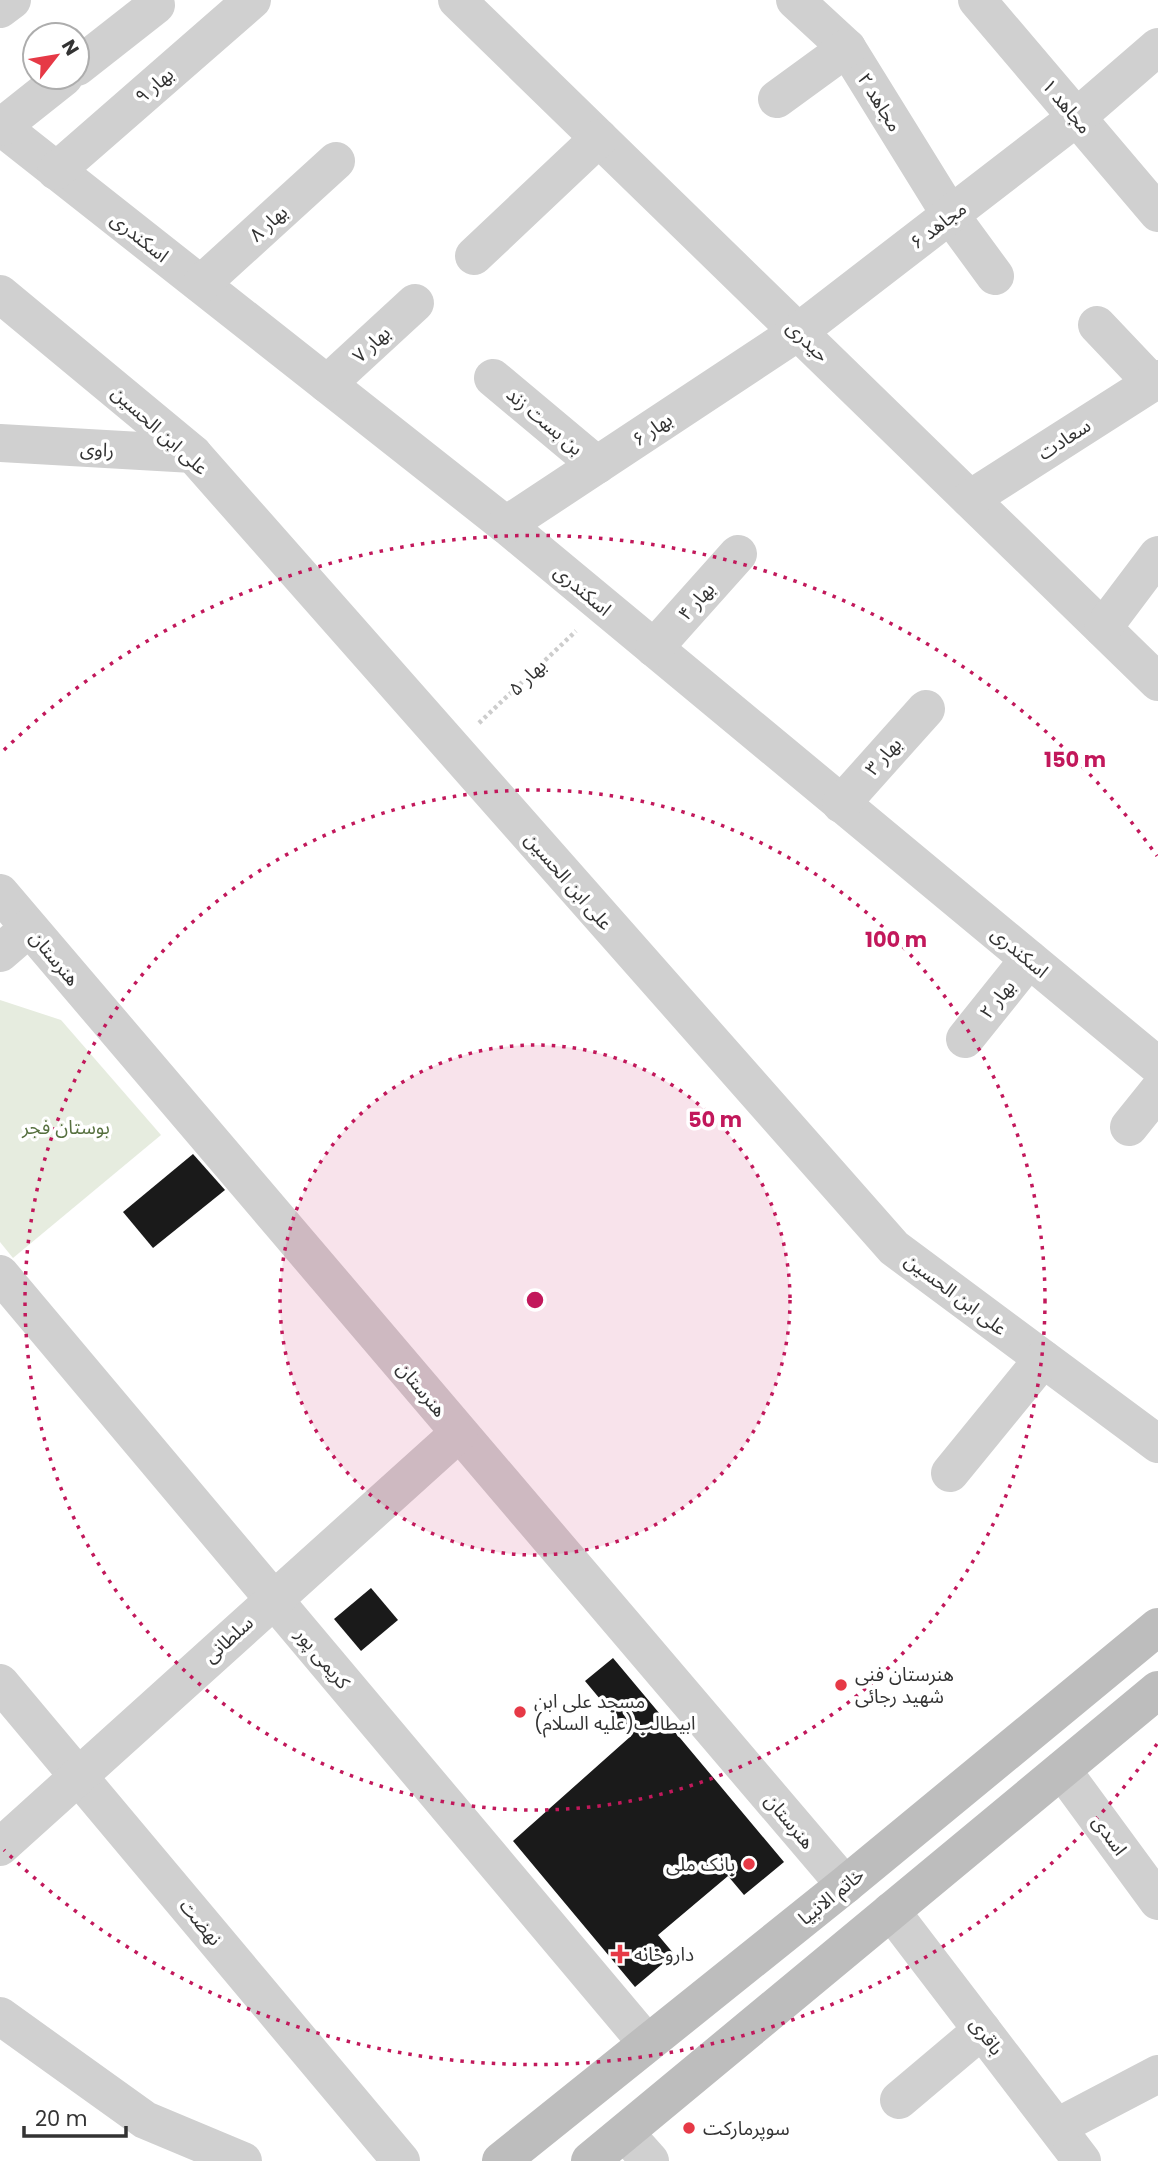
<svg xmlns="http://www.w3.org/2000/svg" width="1158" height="2161" viewBox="0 0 1158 2161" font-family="Poppins,'Noto Sans Arabic',sans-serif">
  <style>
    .green { fill: #e6ecdf }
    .building { fill: #1a1a1a }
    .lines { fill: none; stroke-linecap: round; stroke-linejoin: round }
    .path { stroke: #cdcdcd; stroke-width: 4.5; stroke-dasharray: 3.5 3.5; stroke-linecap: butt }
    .minor { stroke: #d0d0d0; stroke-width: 38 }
    .secondary { stroke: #bdbdbd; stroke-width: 38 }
    .ring { fill: none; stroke: #c2185b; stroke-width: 3.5; stroke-dasharray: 3.5 7 }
    .poi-dot { fill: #e63946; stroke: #fff; stroke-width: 2.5 }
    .labels { text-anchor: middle; stroke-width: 7; stroke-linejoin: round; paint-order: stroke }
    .street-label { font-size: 19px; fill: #333; stroke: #fff }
    .park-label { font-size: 19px; fill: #56703f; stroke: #fff }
    .poi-label { font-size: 19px; fill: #333; stroke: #fff; text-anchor: start }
    .centre { fill: #c2185b; stroke: #fff; stroke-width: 3.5 }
    .ring-label { font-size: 21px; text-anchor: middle; font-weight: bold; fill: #c2185b; stroke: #fff; stroke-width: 7; stroke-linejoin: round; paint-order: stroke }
  </style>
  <rect width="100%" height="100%" fill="#fff"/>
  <!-- green -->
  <path class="green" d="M0,1000L61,1020L161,1135L13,1258L0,1242Z"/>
  <!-- building -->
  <g class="building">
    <path d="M193,1154L225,1190L153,1248L123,1212Z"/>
    <path d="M371,1588L398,1620L361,1651L334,1619Z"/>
    <path d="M613,1658L784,1862L744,1895L728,1876L658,1935L674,1954L635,1987L513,1841L631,1736L585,1681Z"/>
  </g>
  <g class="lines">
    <!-- path -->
    <path class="path" d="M479,723L576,631"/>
    <!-- minor -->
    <g class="minor">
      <path d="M457,0L1158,682"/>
      <path d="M795,0L847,48L951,216L995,276"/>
      <path d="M977,0L1158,213"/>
      <path d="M0,9L12,0"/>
      <path d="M77,67L156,5"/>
      <path d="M777,99L847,48"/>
      <path d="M0,126L506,525L1158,1066"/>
      <path d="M1,127L64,77"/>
      <path d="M56,171L252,0"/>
      <path d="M474,256L599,138"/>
      <path d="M201,284L336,161"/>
      <path d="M0,294L193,454L894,1248L1158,1444"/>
      <path d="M1097,325L1152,383"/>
      <path d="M493,378L597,465"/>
      <path d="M327,384L415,303"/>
      <path d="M0,443L193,454"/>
      <path d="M970,499L1158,379"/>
      <path d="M506,525L798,332L1077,117L1158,47"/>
      <path d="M1103,628L1158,555"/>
      <path d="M654,648L738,554"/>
      <path d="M841,804L926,709"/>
      <path d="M0,893L845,1885"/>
      <path d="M0,953L29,928"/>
      <path d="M965,1039L1029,959"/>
      <path d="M1129,1127L1158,1091"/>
      <path d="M0,1274L646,2042"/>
      <path d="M950,1473L1043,1359"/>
      <path d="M0,1683L401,2161"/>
      <path d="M1062,1770L1158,1901"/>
      <path d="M0,1847L459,1433"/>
      <path d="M891,1911L1082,2161"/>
      <path d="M0,2016L145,2120L243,2161"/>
      <path d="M899,2100L982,2030"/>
      <path d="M1057,2127L1158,2074"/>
      <path d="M625,2133L650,2161"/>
    </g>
    <!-- secondary -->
    <g class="secondary">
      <path d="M501,2161L845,1885L1158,1627"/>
      <path d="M590,2161L1158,1690"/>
    </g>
  </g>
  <!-- distance rings -->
  <circle cx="535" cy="1300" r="255" fill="#c2185b" fill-opacity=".12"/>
  <g class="ring">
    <circle cx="535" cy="1300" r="255"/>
    <circle cx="535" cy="1300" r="510"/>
    <path d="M1157 1744A764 764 0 0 1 4 1850M4 750A764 764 0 0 1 1157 856"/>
  </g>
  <!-- markers -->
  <g class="poi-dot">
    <circle cx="841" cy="1685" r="7"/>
    <circle cx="520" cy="1712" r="7"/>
    <circle cx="749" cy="1864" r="7"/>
    <path d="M616.5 1943.5h7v7h7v7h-7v7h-7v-7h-7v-7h7z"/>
    <circle cx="689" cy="2128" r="7"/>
  </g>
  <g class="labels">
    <!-- street labels -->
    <g class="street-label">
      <text transform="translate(154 85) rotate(-41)" y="7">بهار ۹</text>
      <text transform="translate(880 102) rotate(58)" y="7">مجاهد ۲</text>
      <text transform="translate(1067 106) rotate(50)" y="7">مجاهد ۱</text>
      <text transform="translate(268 223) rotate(-42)" y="7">بهار ۸</text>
      <text transform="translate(938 225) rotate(-37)" y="7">مجاهد ۶</text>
      <text transform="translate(140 237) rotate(38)" y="7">اسکندری</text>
      <text transform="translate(808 341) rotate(44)" y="7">حیدری</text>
      <text transform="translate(371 344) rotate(-43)" y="7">بهار ۷</text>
      <text transform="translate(545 421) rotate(40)" y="7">بن بست زند</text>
      <text transform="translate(652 429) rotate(-34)" y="7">بهار ۶</text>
      <text transform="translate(160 430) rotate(42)" y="7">علی ابن الحسین</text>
      <text transform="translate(1064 439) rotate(-33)" y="7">سعادت</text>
      <text transform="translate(97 449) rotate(3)" y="7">راوی</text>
      <text transform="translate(583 590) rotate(40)" y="7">اسکندری</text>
      <text transform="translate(696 601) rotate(-48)" y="7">بهار ۴</text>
      <text transform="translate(527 677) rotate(-44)" y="7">بهار ۵</text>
      <text transform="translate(883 756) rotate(-48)" y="7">بهار ۳</text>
      <text transform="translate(569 881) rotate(49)" y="7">علی ابن الحسین</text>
      <text transform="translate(1020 952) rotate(40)" y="7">اسکندری</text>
      <text transform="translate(55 958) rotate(50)" y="7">هنرستان</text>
      <text transform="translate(997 999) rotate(-51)" y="7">بهار ۲</text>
      <text transform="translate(956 1294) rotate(37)" y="7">علی ابن الحسین</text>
      <text transform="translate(422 1389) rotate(50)" y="7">هنرستان</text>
      <text transform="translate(228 1639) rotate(-42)" y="7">سلطانی</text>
      <text transform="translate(323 1658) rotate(50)" y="7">کریمی پور</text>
      <text transform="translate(790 1821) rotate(50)" y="7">هنرستان</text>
      <text transform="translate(1110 1835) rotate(54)" y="7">اسدی</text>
      <text transform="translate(831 1896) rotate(-39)" y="7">خاتم الانبیا</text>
      <text transform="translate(201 1922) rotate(50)" y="7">نهضت</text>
      <text transform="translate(987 2036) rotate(53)" y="7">باقری</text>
    </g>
    <!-- park labels -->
    <g class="park-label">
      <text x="66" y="1134">بوستان فجر</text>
    </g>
    <!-- poi labels -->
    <g class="poi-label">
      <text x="855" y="1681">هنرستان فنی<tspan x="855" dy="22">شهید رجائی</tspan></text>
      <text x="534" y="1708">مسجد علی ابن<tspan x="534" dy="22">ابیطالب(علیه السلام)</tspan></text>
      <text x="735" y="1871" text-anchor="end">بانک ملی</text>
      <text x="634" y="1961">داروخانه</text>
      <text x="703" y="2135">سوپرمارکت</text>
    </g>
  </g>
  <circle cx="535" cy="1300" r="10" class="centre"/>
  <g class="ring-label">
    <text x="1075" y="767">150 m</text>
    <text x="896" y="947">100 m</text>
    <text x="715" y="1127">50 m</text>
  </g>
  <!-- north arrow -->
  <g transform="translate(56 56) rotate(59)"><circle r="33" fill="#ffffff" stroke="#adadad" stroke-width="2"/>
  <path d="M0-5L12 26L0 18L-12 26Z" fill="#e63946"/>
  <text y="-10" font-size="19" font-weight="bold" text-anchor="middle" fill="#333333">N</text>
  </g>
  <!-- scale -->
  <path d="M24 2126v10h102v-10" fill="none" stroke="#333333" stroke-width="3.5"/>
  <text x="35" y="2126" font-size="21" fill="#333333" stroke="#ffffff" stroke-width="5" paint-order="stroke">20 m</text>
</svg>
